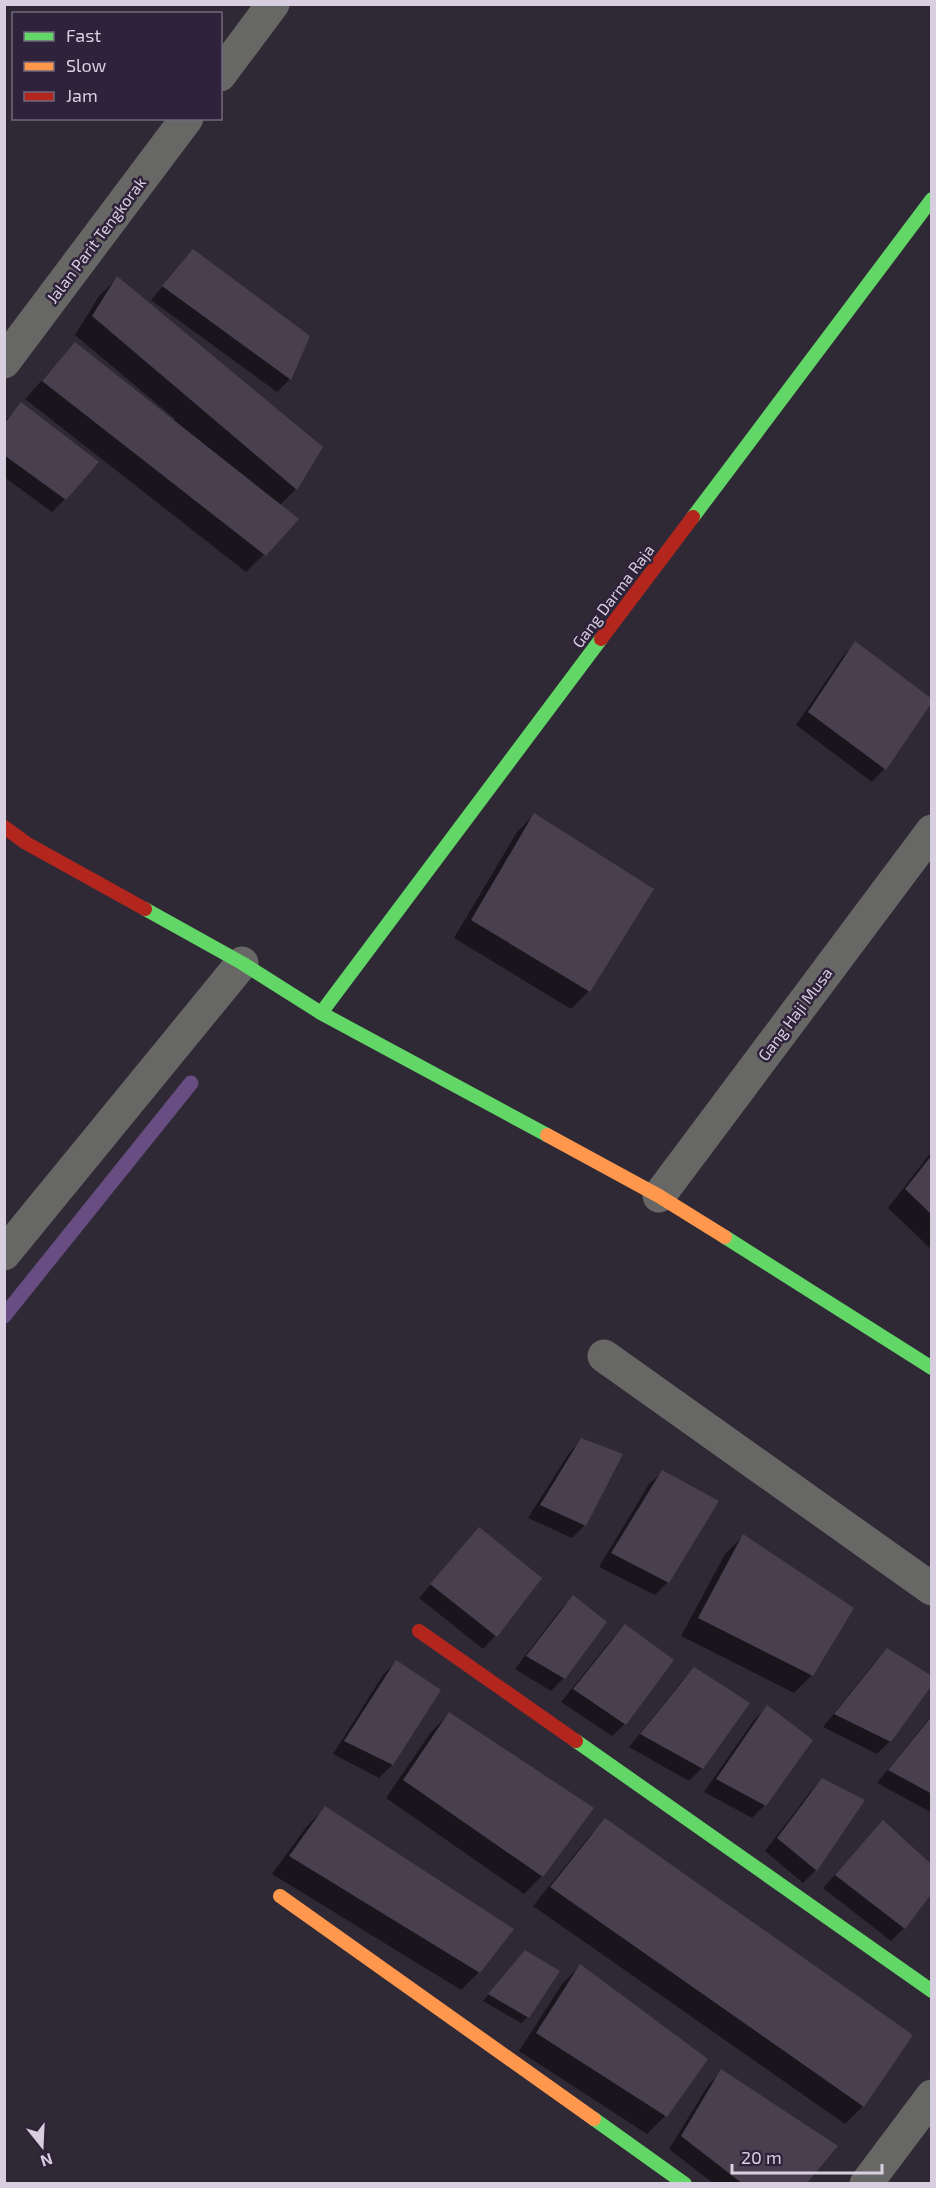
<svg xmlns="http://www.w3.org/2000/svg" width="936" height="2188" viewBox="0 0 936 2188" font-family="'Exo 2',sans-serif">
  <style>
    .shadow { fill: #0007 }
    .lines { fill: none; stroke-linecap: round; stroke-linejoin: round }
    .stream { stroke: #674d81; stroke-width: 15 }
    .building { fill: #483f4f }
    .street { stroke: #676865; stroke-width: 33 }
    .fast { stroke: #63d668; stroke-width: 14 }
    .slow { stroke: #ff974d; stroke-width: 14 }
    .jam { stroke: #b3261e; stroke-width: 14 }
    .labels { text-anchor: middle; stroke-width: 5; stroke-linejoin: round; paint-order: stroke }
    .street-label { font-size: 16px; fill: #d7cfdf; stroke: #2f233b }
  </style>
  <rect width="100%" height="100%" fill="#2f2935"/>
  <!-- shadow -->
  <g class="shadow">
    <path d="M193,251L290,379L277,392L151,300Z"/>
    <path d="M117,278L321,447L296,489L279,506L264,554L246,572L25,399L75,344L173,422L175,419L75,335L99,296Z"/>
    <path d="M21,404L65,499L52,512L4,477V422Z"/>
    <path d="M855,643L931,700L884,769L872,782L796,725L843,656Z"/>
    <path d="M534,815L589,991L571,1009L454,938L517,832Z"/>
    <path d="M932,1151V1250L888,1208Z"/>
    <path d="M582,1440L585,1525L572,1538L528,1518L569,1453Z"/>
    <path d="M662,1472L717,1502L668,1582L655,1595L599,1567L649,1484Z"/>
    <path d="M743,1536L812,1675L794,1693L681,1636L725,1554Z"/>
    <path d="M467,1542L495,1636L483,1649L419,1598Z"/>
    <path d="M573,1597L564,1678L551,1691L515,1669L560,1610Z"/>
    <path d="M625,1626V1724L612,1736L561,1702L612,1639Z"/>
    <path d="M887,1649L890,1741L877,1754L823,1727L875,1662Z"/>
    <path d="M396,1662L439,1690L392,1765L379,1778L333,1754L383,1675Z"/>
    <path d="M694,1669L702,1768L689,1781L629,1747L681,1682Z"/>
    <path d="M767,1707L811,1740L765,1805L752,1818L704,1792L754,1720Z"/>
    <path d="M449,1714L542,1876L524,1894L386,1798L431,1732Z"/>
    <path d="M932,1715V1813L877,1783Z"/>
    <path d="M823,1779L863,1801L816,1870L803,1883L765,1851L810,1792Z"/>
    <path d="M325,1808L479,1972L461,1990L272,1874L307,1826Z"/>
    <path d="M606,1820L863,2106L845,2124L533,1906L588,1838Z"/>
    <path d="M871,1835L904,1928L891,1941L823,1888Z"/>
    <path d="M518,1959L528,2017L521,2023L483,2001Z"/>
    <path d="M580,1966L665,2116L647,2134L519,2051L562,1984Z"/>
    <path d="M722,2071L804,2184H714L669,2149L709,2084Z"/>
  </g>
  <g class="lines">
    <!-- stream -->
    <path class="stream" d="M4,1316L191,1083"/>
  </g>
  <!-- building -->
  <g class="building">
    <path d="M193,249L310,336L291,380L162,286Z"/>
    <path d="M117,276L323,447L297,490L92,316Z"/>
    <path d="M75,342L299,519L266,556L42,381Z"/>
    <path d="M21,402L99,462L66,500L4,455V424Z"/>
    <path d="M855,641L932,699V702L886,770L808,712Z"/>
    <path d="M534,813L654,889L590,992L471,920Z"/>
    <path d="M932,1155V1215L905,1189Z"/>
    <path d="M581,1438L623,1454L586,1526L540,1505Z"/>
    <path d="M662,1470L719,1501L669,1583L611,1553Z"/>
    <path d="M479,1527L542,1578L497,1637L430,1584Z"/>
    <path d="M743,1534L854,1608L813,1676L698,1618Z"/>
    <path d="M573,1595L607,1622L565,1679L526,1656Z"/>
    <path d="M625,1624L674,1660L626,1725L573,1689Z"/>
    <path d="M887,1648L932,1676V1685L891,1742L834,1714Z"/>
    <path d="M396,1660L441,1690L393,1765L344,1741Z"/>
    <path d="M694,1667L750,1703L703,1769L640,1734Z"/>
    <path d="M767,1705L813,1740L766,1806L716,1779Z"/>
    <path d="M449,1712L594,1808L543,1877L403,1780Z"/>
    <path d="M932,1716V1794L888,1770Z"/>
    <path d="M822,1778L865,1800L817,1871L777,1838Z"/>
    <path d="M325,1806L514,1929L480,1973L289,1856Z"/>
    <path d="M605,1818L913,2035L864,2107L550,1887Z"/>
    <path d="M883,1820L932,1865V1893L905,1929L835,1875Z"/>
    <path d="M525,1950L560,1971L529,2018L488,1994Z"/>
    <path d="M580,1964L708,2059L667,2117L536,2033Z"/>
    <path d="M721,2069L838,2146L806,2184H743L681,2136Z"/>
  </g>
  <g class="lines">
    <!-- street -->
    <g class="street">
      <path d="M220,75L273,4"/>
      <path d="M4,362L187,118"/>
      <path d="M659,1196L932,831"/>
      <path d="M4,1254L242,963"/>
      <path d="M604,1356L932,1589"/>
      <path d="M866,2184L932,2096"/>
    </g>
    <!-- fast -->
    <g class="fast">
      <path d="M693,517L932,199"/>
      <path d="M145,909L242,963L321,1013L547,1135"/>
      <path d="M321,1013L601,639"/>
      <path d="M725,1237L932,1368"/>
      <path d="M576,1741L932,1991"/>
      <path d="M594,2119L685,2184"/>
    </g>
    <!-- slow -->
    <g class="slow">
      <path d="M547,1135L659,1196L725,1237"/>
      <path d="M280,1896L594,2119"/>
    </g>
    <!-- jam -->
    <g class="jam">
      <path d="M601,639L693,517"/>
      <path d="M4,827L26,843L145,909"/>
      <path d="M419,1631L576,1741"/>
    </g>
  </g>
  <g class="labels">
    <!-- street labels -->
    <g class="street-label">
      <text transform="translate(96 240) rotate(-53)" y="6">Jalan Parit Tengkorak</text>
      <text transform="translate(613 596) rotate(-53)" y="6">Gang Darma Raja</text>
      <text transform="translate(795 1014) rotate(-53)" y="6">Gang Haji Musa</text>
    </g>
  </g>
  <!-- border -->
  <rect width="936" height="2188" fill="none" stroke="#d7cfdf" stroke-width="12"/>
  <!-- legend -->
  <rect x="12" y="12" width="210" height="108" fill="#2f233b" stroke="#72687d" stroke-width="1.5"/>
  <rect x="24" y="32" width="30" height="9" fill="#63d668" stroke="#72687d" stroke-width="1.5"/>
  <text x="66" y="42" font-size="18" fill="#d7cfdf">Fast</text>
  <rect x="24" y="62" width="30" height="9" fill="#ff974d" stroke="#72687d" stroke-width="1.5"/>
  <text x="66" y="72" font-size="18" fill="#d7cfdf">Slow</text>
  <rect x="24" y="92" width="30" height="9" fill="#b3261e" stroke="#72687d" stroke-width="1.5"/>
  <text x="66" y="102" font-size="18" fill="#d7cfdf">Jam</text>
  <!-- north arrow -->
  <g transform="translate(42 2146) rotate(162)" stroke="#2f233b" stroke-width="4.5" paint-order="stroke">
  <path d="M0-4.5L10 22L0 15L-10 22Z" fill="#d7cfdf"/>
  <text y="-9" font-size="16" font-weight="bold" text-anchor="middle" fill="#d7cfdf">N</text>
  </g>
  <!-- scale -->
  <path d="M732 2164v9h150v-9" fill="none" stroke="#d7cfdf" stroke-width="3"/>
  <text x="741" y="2164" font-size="18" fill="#d7cfdf" stroke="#2f233b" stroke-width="4.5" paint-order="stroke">20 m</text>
</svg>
